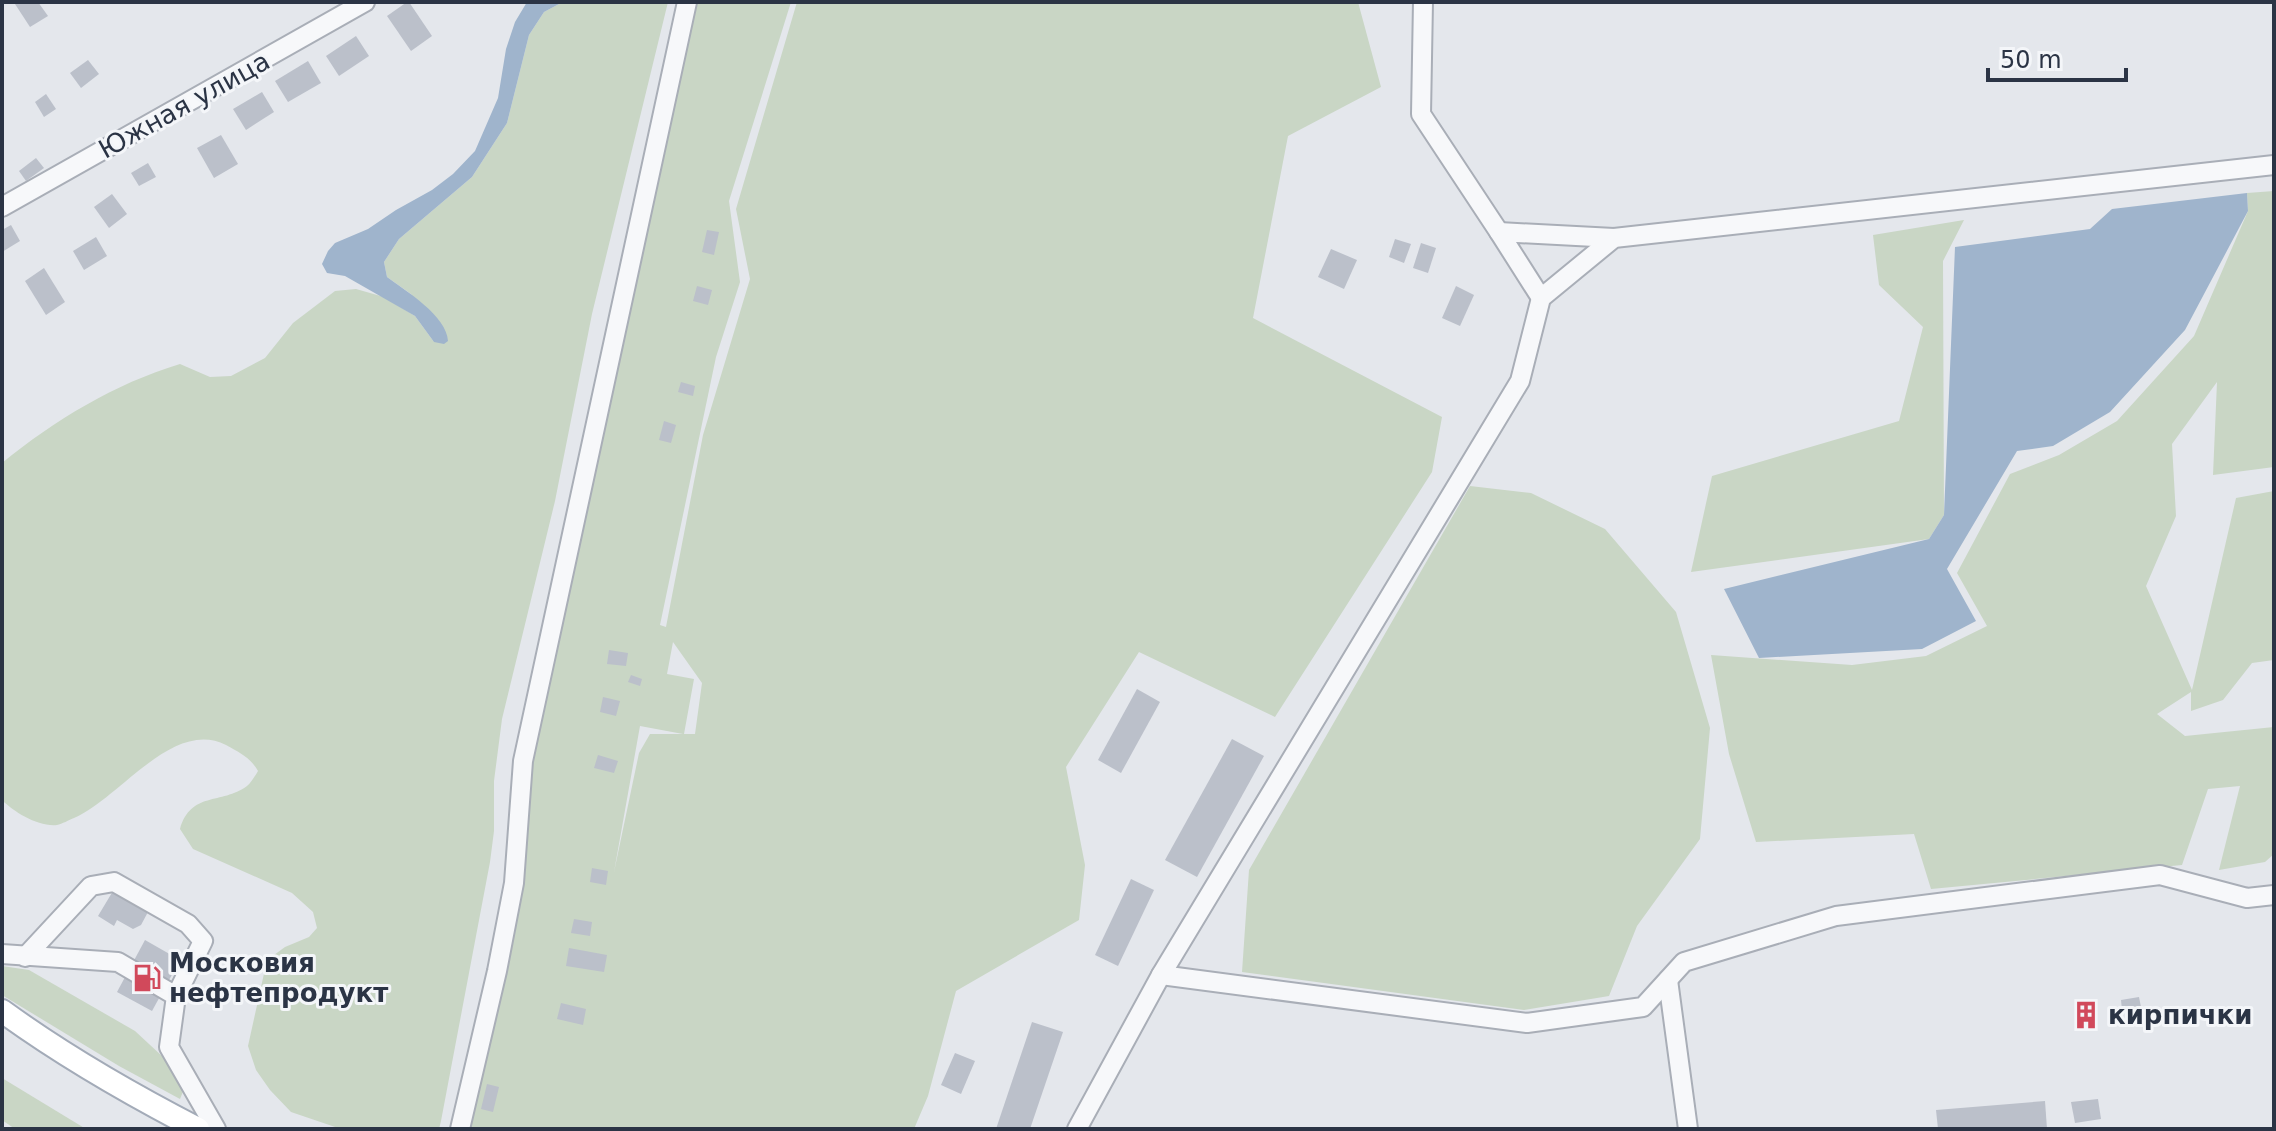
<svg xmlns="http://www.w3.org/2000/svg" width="2276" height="1131" viewBox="0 0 2276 1131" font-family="'DejaVu Sans',sans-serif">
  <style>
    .green { fill: #c9d6c5; fill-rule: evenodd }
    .water { fill: #9fb4cc }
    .building { fill: #bbc0ca }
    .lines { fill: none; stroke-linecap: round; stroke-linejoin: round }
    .minor-casing { stroke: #a9aeb7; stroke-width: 22 }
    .major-casing { stroke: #a3abb8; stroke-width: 26 }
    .minor { stroke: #f7f8fa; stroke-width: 18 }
    .major { stroke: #fff; stroke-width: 22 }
    .labels { text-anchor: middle; stroke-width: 6; stroke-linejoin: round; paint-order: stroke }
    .street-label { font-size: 26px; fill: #2b3445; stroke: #f4f6f9 }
    .poi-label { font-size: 26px; font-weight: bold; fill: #2b3445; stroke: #f4f6f9; text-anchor: start }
  </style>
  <rect width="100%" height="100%" fill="#e4e7ec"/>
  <!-- green -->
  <g class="green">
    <path d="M576,2H668L592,314L555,501L502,719L494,781V831L490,862L441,1121L439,1129H341L291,1112L270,1090L256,1070L248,1046L265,969L274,955L285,947L309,937L317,928L313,912L292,893L193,849L180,829C191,791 221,805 247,786C251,783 255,776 258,771C250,757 240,753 226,745C173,718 119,799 74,818C69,820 62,824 57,825C38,827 14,812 2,800V463C55,420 114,384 180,364L210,377L231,376L265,358L293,323L335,291L356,289L384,297L415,316L434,342L411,294L387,277L384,262L399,239L472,177L507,123L529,35L544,12L559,4Z"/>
    <path d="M687,2H791L729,201L740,282L716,357L660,625L666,627L703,435L750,279L736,209L797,2H1358L1381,87L1288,136L1253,318L1442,417L1432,472L1275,717L1139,652L1066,767L1085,865L1079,920L956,991L928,1096L914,1129H460L497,971L523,761ZM673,642L702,683L695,734H684L694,679L667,674ZM640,726L683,734H650L639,753L614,872Z"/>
    <path d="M2274,191V467L2213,475L2217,382L2172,444L2176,516L2146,586L2192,690L2236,498L2274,491V660L2252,663L2223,700L2191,711V692L2157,714L2185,736L2274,727V854L2265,862L2219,870L2240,786L2208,789L2182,865L1931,889L1914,834L1756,842L1729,754L1711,655L1852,665L1926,656L1987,626L1957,573L2010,474L2059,455L2117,421L2194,336L2248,211L2247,193Z"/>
    <path d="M1964,220L1943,261L1944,515L1929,539L1691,572L1712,476L1899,421L1923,327L1879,285L1873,235Z"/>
    <path d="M1470,486L1531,493L1605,529L1676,612L1710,728L1700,839L1637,926L1609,996L1524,1010L1242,972L1249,870Z"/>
    <path d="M2,966L29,970L135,1031L163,1057L184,1089L180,1099L119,1066L2,995Z"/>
    <path d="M2,1078L86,1129H15L2,1120Z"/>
  </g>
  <!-- water -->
  <g class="water">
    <path d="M527,2H576L559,4L544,12L529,35L507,123L472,177L399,239L384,262L387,277C406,291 447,316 448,341L444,344L434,342L415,316L345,276L327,273L322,264L328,251L335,243L368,229L396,210L432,190L453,174L475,151L498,98L506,49L515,22Z"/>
    <path d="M2247,193L2248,211L2185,330L2110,412L2053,446L2017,451L1947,569L1976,621L1922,649L1759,658L1724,589L1929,539L1944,515L1955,247L2090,229L2112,209Z"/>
  </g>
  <!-- building -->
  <g class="building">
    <path d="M17,2H38L48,16L30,27L15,4Z"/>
    <path d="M407,2H409L432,36L411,51L387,16Z"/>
    <path d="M356,36L369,56L339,76L326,56Z"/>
    <path d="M88,60L99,74L81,88L70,73Z"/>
    <path d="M308,61L321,83L288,102L275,81Z"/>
    <path d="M262,92L274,112L246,130L233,109Z"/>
    <path d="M46,94L56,109L44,117L35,102Z"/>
    <path d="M221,135L238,164L214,178L197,148Z"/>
    <path d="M36,158L44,168L26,181L19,171Z"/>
    <path d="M148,163L156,177L139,186L131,173Z"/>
    <path d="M112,194L127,214L109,228L94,207Z"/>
    <path d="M11,225L20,241L2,252V230Z"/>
    <path d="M707,230L719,232L714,255L702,252Z"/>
    <path d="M96,237L107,256L84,270L73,251Z"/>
    <path d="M1395,239L1411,244L1404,263L1389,257Z"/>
    <path d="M1421,243L1436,248L1428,273L1413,268Z"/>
    <path d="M1331,249L1357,260L1344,289L1318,277Z"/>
    <path d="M44,268L65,302L46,315L25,281Z"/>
    <path d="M697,286L712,290L708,305L693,301Z"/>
    <path d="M1456,286L1474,295L1460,326L1442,318Z"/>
    <path d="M681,382L695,386L693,396L678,392Z"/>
    <path d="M664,421L676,425L671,443L659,440Z"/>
    <path d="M609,650L628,653L626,666L607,664Z"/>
    <path d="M631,675L642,679L640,686L628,682Z"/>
    <path d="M1137,689L1160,702L1121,773L1098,760Z"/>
    <path d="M603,697L620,701L616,716L600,712Z"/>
    <path d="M1232,739L1264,756L1197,877L1165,860Z"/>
    <path d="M598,755L618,761L614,773L594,768Z"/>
    <path d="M592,868L608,871L606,885L590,882Z"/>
    <path d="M1131,879L1154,890L1118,966L1095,955Z"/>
    <path d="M113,891L148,912L141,925L133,929L117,920L114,926L98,916Z"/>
    <path d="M574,919L592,922L590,936L571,933Z"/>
    <path d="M145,940L180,960L152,1011L117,992Z"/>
    <path d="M569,948L607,955L604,972L566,966Z"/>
    <path d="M2139,997L2141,1007L2122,1010L2121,1000Z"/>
    <path d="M561,1003L586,1009L583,1025L557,1019Z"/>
    <path d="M2090,1006L2094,1010L2095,1018L2079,1021L2078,1007Z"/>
    <path d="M1032,1022L1063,1032L1030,1129H996Z"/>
    <path d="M955,1053L975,1061L961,1094L941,1085Z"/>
    <path d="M487,1084L499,1087L493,1112L481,1109Z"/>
    <path d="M2098,1099L2101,1119L2075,1123L2071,1102Z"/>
    <path d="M2045,1101L2047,1129H1938L1936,1110Z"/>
  </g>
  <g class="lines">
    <defs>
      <g id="minor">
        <path d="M1423,2L1421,114L1499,232"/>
        <path d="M2274,165L1614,238L1541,298L1520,381L1161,975L1527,1023L1643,1007L1684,962L1836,916L2160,875L2247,898L2274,895"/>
        <path d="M2,207L365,2"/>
        <path d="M1541,298L1499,232L1614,238"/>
        <path d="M2,954L118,962L176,996L169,1047L216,1129"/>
        <path d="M25,957L91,886L114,882L188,924L203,941L176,996"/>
        <path d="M1668,980L1688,1129"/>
        <path d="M460,1129L497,971L514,883L523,761L687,2"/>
        <path d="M1077,1129L1161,975"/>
      </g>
      <path id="major" d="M2,1011C64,1056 130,1094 198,1129"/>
    </defs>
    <!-- minor casing -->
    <use href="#minor" class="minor-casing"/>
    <!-- major casing -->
    <use href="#major" class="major-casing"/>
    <!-- minor -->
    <use href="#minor" class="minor"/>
    <!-- major -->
    <use href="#major" class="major"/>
  </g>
  <!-- icons -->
  <defs>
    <symbol id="fuel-bare" viewBox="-9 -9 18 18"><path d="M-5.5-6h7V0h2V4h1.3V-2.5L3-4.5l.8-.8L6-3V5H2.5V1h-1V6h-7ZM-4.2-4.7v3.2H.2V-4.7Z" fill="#d1495b" stroke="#f4f6f9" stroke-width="2.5" paint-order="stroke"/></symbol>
    <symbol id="building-bare" viewBox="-9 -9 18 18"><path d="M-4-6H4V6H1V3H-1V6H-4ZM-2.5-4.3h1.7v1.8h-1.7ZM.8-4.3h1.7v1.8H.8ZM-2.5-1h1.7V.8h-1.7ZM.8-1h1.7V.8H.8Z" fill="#d1495b" stroke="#f4f6f9" stroke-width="2.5" paint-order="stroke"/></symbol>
  </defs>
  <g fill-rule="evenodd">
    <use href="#fuel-bare" x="127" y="958" width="40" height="40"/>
    <use href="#building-bare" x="2066" y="995" width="40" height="40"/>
  </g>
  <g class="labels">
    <!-- street labels -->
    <g class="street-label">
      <text transform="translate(184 105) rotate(-29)" y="9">Южная улица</text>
    </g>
    <!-- poi labels -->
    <g class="poi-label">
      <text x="169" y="972">Московия<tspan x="169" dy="30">нефтепродукт</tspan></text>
      <text x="2108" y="1024">кирпички</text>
    </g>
  </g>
  <!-- border -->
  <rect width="2276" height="1131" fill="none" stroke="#2b3445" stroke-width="8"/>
  <!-- scale -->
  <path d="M1988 68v12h138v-12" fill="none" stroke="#2b3445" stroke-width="4"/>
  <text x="2000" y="68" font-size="24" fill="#2b3445" stroke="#f4f6f9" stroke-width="6" paint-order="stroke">50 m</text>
</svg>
